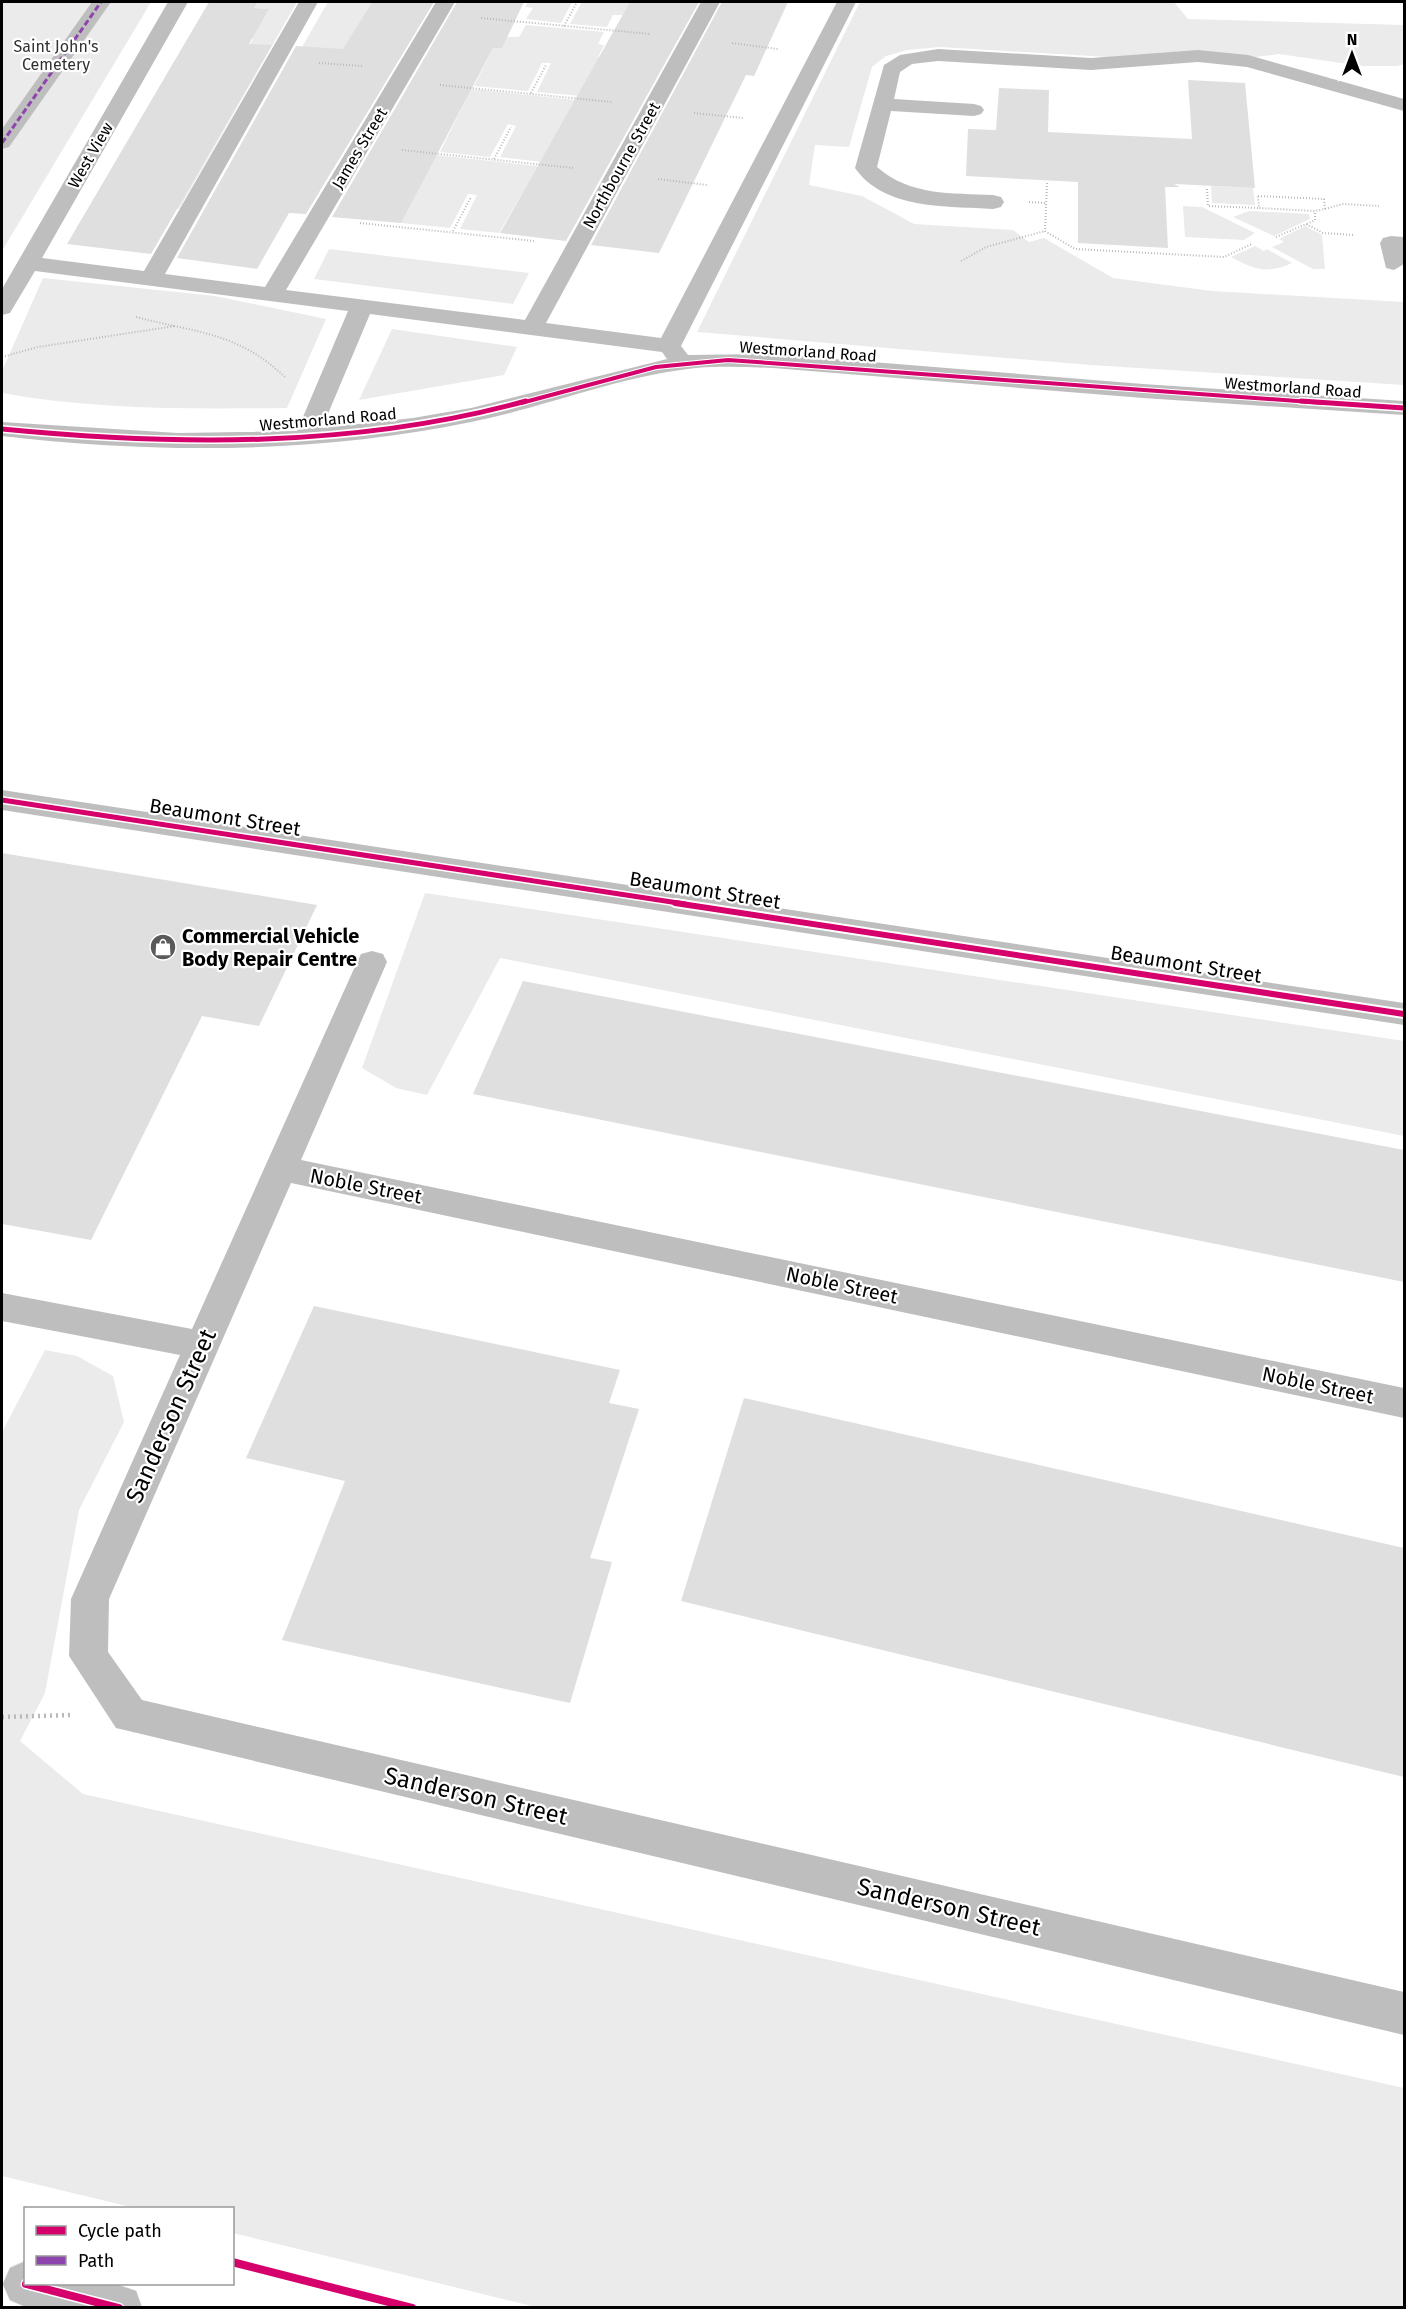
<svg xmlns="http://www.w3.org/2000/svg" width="1406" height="2309" viewBox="0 0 1406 2309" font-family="'Fira Sans',sans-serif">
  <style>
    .green { fill: #ebebeb }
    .building { fill: #dfdfdf }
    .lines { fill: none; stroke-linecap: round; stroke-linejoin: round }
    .major-casing { stroke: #dbdbdb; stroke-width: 1 }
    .path-far1 { stroke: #b9b9b9; stroke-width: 2; stroke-dasharray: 1 2; stroke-linecap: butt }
    .path { stroke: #b9b9b9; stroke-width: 4.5; stroke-dasharray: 2 4; stroke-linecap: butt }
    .minor { fill: #bebebe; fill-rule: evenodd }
    .major { fill: #bebebe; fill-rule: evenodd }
    .quiet { stroke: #8e44ad; stroke-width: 3; stroke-dasharray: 6 3; stroke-linecap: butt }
    .cycleway-far3-casing { stroke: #fff; stroke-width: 6 }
    .cycleway-far2-casing { stroke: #fff; stroke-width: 8 }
    .cycleway-far1-casing { stroke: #fff; stroke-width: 10 }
    .cycleway-casing { stroke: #fff; stroke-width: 11 }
    .cycleway-far3 { stroke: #d6006c; stroke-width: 4 }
    .cycleway-far2 { stroke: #d6006c; stroke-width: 5 }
    .cycleway-far1 { stroke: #d6006c; stroke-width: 6 }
    .cycleway { stroke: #d6006c; stroke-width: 8 }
    .labels { text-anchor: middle; stroke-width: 4.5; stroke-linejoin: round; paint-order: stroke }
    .far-park-label { font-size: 16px; fill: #323232; stroke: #fff }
    .far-street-label { font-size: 16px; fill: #000; stroke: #fff }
    .street-label { font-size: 20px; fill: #000; stroke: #fff }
    .poi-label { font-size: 20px; font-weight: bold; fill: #000; stroke: #fff; text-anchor: start }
    .near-street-label { font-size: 24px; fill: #000; stroke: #fff }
  </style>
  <rect width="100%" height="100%" fill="#fff"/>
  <!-- green -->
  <g class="green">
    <path d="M2,2H151L2,251Z"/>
    <path d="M258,2H297L179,209L158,208L253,39L238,37L268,9L254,8Z"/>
    <path d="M328,2H372L336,62L295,59Z"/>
    <path d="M528,2H572L561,23L526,19L533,8L525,7Z"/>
    <path d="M582,2H630L623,15H613L607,27L570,24Z"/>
    <path d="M860,2H1174L1188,19L1404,25V64L1397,66H1362L1279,54L1249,58L1197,51L1108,57L940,47L907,50L886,56L872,67L849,147L815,145L809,185L862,196L914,224L1013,230L1029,242L1044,238L1113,278L1212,291L1404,302V385L1091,365L697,332Z"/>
    <path d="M526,25L604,32L598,44L604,45L598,57L601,58L581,96L537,92L551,63H542L528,91L474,86L493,48L507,37H519Z"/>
    <path d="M471,89L576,100L541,162L500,157L516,126L508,124L490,157L440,152Z"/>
    <path d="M435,155L538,166L499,233L460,229L477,195L468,194L450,228L401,223Z"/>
    <path d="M1211,186L1253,188L1255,205L1212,203Z"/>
    <path d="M1183,206L1202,207L1255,233L1244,240L1185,237Z"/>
    <path d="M1249,211L1309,214L1310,219L1274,236L1233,217Z"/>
    <path d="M1305,226L1322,235L1325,269H1313L1272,247L1284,242L1279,239Z"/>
    <path d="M1255,246L1264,251L1267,249L1292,263C1268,274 1254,270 1231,257Z"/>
    <path d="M329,249L529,273L513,304L314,279Z"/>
    <path d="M43,278L215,296L326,319L287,408C191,409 96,410 2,393V371Z"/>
    <path d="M392,329L517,347L504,375L359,400Z"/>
    <path d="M425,893L1404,1041V1136L500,958L427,1095L396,1088L362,1068Z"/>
    <path d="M45,1350L77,1356L113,1376L124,1422L79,1510L45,1693L20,1741L83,1794L1404,2088V2307H536L233,2233L232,2208H135L2,2176V1432Z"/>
  </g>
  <!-- building -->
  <g class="building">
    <path d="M209,2H258L254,8L269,9L249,44L272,45L151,254L67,244Z"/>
    <path d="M372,2H434L306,214L289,213L257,269L177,258L296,46L343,49Z"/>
    <path d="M457,2H524L502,48H493L401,223L332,217Z"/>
    <path d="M630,2H699L566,241L500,233Z"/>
    <path d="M722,2H788L754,76L746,75L659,253L591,245Z"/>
    <path d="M1188,80L1245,83L1255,188L1174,184L1180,187H1165L1168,248L1078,243V182L966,176L968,129L996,130L999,88L1049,90L1048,132L1192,139Z"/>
    <path d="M2,853L317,905L259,1026L202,1016L91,1240L2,1224Z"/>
    <path d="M523,981L1404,1150V1282L473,1094Z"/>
    <path d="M314,1306L620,1370L609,1403L639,1409L590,1558L612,1562L570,1703L282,1640L345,1481L246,1458Z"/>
    <path d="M744,1398L1404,1548V1777L681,1601Z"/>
  </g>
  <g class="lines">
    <defs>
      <path id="major" d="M26,2261V2284H115L136,2291L142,2308L26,2307L10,2300L3,2284L10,2268Z"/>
    </defs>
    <!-- major casing -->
    <use href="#major" class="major-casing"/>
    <!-- path-far1 -->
    <g class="path-far1">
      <path d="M481,18L650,34"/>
      <path d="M564,26L577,2"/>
      <path d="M732,43L778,49"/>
      <path d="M319,63L362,66"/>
      <path d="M440,85L612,102"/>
      <path d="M531,93L546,65"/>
      <path d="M694,113L743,118"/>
      <path d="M402,150L573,168"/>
      <path d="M494,159L511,127"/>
      <path d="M658,179L707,185"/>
      <path d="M1047,183L1045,231L1075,249L1224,257L1252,244"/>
      <path d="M1207,189L1208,206L1259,208"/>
      <path d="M1258,196L1324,199L1325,209L1315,211L1259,208Z"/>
      <path d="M1029,202L1046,203"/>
      <path d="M1325,209L1343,204L1379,206"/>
      <path d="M360,223L534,241"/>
      <path d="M1307,224L1315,220V211"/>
      <path d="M453,231L471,197"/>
      <path d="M1276,237L1306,224L1323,233L1354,235"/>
      <path d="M961,261L986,247L1045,231"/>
      <path d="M136,317C197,333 238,332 286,378"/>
      <path d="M2,357L38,347L175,326"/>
    </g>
    <!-- path -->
    <path class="path" d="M2,1717L72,1715"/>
    <!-- minor -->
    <g class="minor">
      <path d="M92,2H111L9,147L2,149V129Z"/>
      <path d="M168,2H188L42,258L144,271L299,2H318L165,274L265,287L436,2H455L286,290L525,320L701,2H720L546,323L661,338L837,2H856L681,346L688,355L773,354L1143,384L1404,401V415L1143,398L773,368C747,367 722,366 696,368C619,376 546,407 471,422C317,454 157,454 2,436V422L178,433L297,431L348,311L35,271L10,313L2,315V289ZM370,314L662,352L667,359L471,408L413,418L322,428Z"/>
      <path d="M938,49L1091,58L1198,50L1248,55L1404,99V111L1247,67L1198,62L1091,70L938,61L912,64L900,72L894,99L974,104L981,106L984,110L981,114L974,116L891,111L877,167C910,196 951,193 993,195L1001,197L1004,202L1001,207L993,209C948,206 884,210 855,168L884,65L900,55Z"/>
      <path d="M1391,236L1404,237V264L1394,270L1386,268L1380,243L1383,238Z"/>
      <path d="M2,790L1404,1003V1025L2,810Z"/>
      <path d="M372,951L383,954L387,962L301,1160L1404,1388V1418L291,1183L109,1599L108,1652L142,1700L1404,1992V2035L116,1728L69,1656L71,1599L180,1355L2,1321V1293L192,1329L357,962L361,954Z"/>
    </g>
    <!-- major -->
    <use href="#major" class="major"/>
    <!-- quiet -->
    <path class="quiet" d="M2,143L101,2"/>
    <defs>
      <path id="cycleway-far3" d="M521,403L656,367L728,360L1324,403"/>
      <g id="cycleway-far2">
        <path d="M1301,401L1404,408"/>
        <path d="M2,429C177,446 355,448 526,401"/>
        <path d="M2,800L685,904"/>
      </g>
      <path id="cycleway-far1" d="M675,903L1404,1014"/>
      <g id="cycleway">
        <path d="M232,2262L412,2308"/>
        <path d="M26,2284L119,2308"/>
      </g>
    </defs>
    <!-- cycleway-far3 casing -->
    <use href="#cycleway-far3" class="cycleway-far3-casing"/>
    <!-- cycleway-far2 casing -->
    <use href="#cycleway-far2" class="cycleway-far2-casing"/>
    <!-- cycleway-far1 casing -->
    <use href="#cycleway-far1" class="cycleway-far1-casing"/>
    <!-- cycleway casing -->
    <use href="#cycleway" class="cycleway-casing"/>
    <!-- cycleway-far3 -->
    <use href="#cycleway-far3" class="cycleway-far3"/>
    <!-- cycleway-far2 -->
    <use href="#cycleway-far2" class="cycleway-far2"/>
    <!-- cycleway-far1 -->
    <use href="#cycleway-far1" class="cycleway-far1"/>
    <!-- cycleway -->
    <use href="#cycleway" class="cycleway"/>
  </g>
  <!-- icons -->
  <defs>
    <symbol id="shop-disc" viewBox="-11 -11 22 22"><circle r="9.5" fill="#595959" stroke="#fff"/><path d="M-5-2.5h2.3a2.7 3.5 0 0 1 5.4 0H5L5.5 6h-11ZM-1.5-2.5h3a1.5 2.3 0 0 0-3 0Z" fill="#fff"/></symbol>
  </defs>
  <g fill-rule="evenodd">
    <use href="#shop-disc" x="148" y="932" width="30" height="30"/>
  </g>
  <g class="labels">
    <!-- far-park labels -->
    <g class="far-park-label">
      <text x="56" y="52">Saint John's<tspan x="56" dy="18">Cemetery</tspan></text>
    </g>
    <!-- far-street labels -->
    <g class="far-street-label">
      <text transform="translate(359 148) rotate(-59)" y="6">James Street</text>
      <text transform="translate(90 155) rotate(-60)" y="6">West View</text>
      <text transform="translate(621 165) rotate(-61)" y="6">Northbourne Street</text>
      <text transform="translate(808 351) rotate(4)" y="6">Westmorland Road</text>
      <text transform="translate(1293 387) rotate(4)" y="6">Westmorland Road</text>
      <text transform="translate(328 419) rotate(-5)" y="6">Westmorland Road</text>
    </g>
    <!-- street labels -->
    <g class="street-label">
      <text transform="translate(225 817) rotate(9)" y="7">Beaumont Street</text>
      <text transform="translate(705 890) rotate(9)" y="7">Beaumont Street</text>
      <text transform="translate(1186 964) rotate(9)" y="7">Beaumont Street</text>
      <text transform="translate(366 1186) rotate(11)" y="7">Noble Street</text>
      <text transform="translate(842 1285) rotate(12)" y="7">Noble Street</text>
      <text transform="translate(1318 1385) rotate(12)" y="7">Noble Street</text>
    </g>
    <!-- poi labels -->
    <g class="poi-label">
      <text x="182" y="943">Commercial Vehicle<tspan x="182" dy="23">Body Repair Centre</tspan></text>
    </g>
    <!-- near-street labels -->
    <g class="near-street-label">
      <text transform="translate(171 1416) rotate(-66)" y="8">Sanderson Street</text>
      <text transform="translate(476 1796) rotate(13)" y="8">Sanderson Street</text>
      <text transform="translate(949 1907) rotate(13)" y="8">Sanderson Street</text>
    </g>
  </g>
  <!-- border -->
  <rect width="1406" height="2309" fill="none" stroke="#000000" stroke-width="6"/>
  <!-- legend -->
  <rect x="24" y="2207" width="210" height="78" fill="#ffffff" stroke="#999999" stroke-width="1.5"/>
  <rect x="36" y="2226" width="30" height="9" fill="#d6006c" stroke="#999999" stroke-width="1.5"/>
  <text x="78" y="2237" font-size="18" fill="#000000">Cycle path</text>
  <rect x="36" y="2256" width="30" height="9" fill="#8e44ad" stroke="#999999" stroke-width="1.5"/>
  <text x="78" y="2267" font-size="18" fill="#000000">Path</text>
  <!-- north arrow -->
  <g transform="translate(1352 54)" stroke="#ffffff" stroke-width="4.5" paint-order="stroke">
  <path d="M0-4.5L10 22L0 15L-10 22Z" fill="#000000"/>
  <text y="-9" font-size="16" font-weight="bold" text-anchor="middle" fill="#000000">N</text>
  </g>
</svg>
